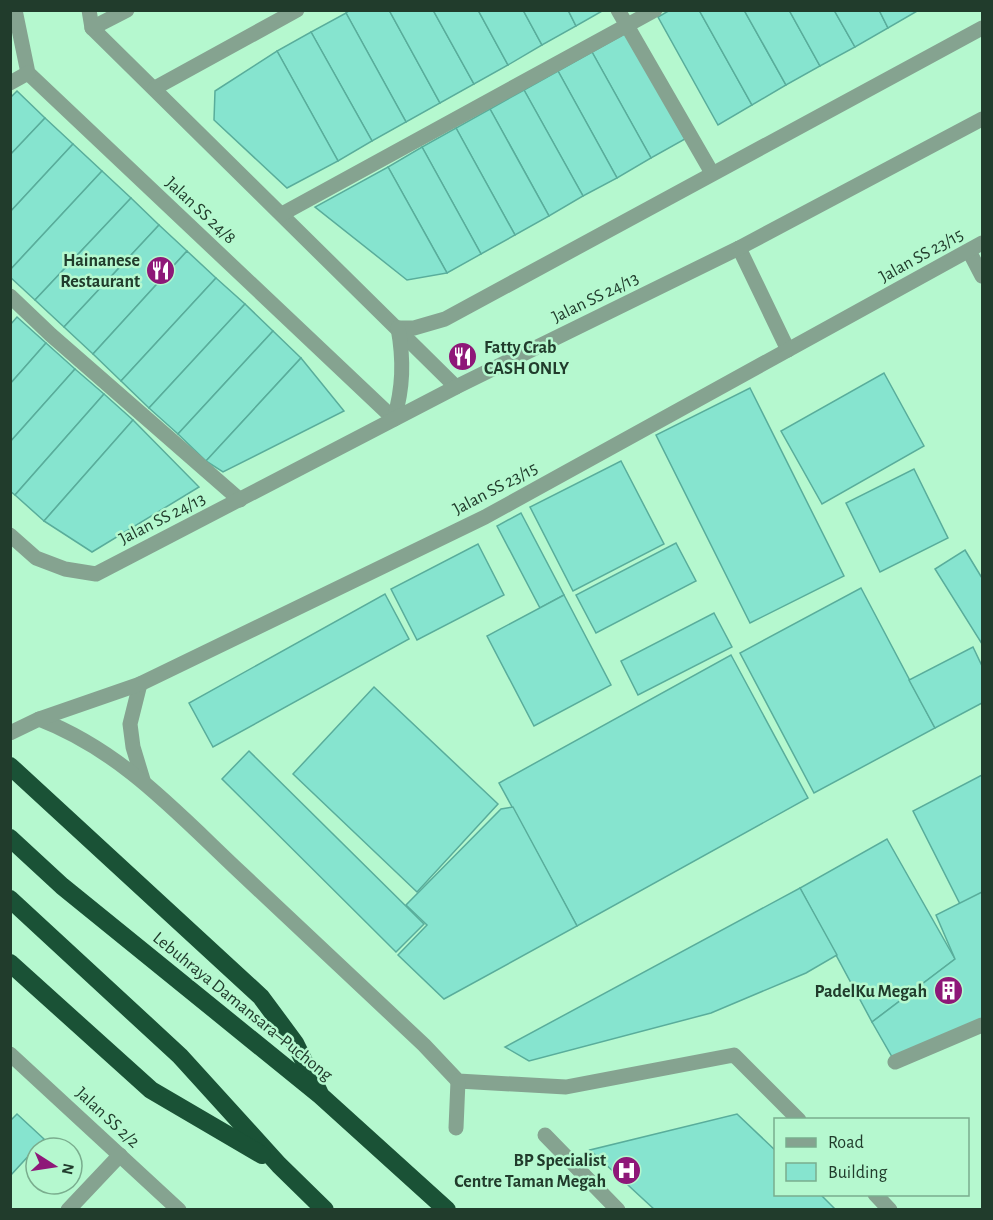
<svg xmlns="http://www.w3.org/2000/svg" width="993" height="1220" viewBox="0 0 993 1220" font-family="'Alegreya Sans',sans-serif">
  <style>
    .building { fill: #86e4cf; stroke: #59ad9b; stroke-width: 1.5 }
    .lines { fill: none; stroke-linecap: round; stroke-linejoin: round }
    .minor { stroke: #85a390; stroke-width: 15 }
    .highway { stroke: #1a5236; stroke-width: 18 }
    .labels { text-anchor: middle; stroke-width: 5; stroke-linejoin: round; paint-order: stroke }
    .street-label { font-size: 18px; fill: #213c2c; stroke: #b5f8cf }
    .poi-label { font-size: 18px; font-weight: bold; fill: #213c2c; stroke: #b5f8cf; text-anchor: end }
  </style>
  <rect width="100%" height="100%" fill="#b5f8cf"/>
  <!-- building -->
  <g class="building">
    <path d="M350,10H389L440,103L406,122L346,13Z"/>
    <path d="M389,10H433L474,84L440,103Z"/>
    <path d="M433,10H478L508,65L474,84Z"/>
    <path d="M478,10H523L542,45L508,65Z"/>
    <path d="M523,10H568L576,26L542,45Z"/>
    <path d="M568,10H604L576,26Z"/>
    <path d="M670,10H699L752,105L718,125L658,17Z"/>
    <path d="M699,10H744L786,85L752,105Z"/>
    <path d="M744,10H789L820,66L786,85Z"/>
    <path d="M789,10H834L855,47L820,66Z"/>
    <path d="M834,10H879L888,28L855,47Z"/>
    <path d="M879,10H919L888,28Z"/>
    <path d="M346,13L406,122L372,141L311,32Z"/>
    <path d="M311,32L372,141L338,161L277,51Z"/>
    <path d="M626,33L685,139L651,158L592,52Z"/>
    <path d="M277,51L338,161L287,188L214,120L215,91Z"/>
    <path d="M592,52L651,158L617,178L558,71Z"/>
    <path d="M558,71L617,178L583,196L524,90Z"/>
    <path d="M524,90L583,196L549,216L490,109Z"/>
    <path d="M17,91L45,118L10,155V98Z"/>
    <path d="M490,109L549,216L515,235L456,128Z"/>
    <path d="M45,118L73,144L10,212V155Z"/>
    <path d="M456,128L515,235L481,254L422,147Z"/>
    <path d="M73,144L102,171L10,270V212Z"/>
    <path d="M422,147L481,254L447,273L388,167Z"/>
    <path d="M388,167L447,273L407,280L315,207Z"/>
    <path d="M102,171L131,198L35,300L10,277V270Z"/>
    <path d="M131,198L159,225L64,327L35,300Z"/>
    <path d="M159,225L187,251L93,354L64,327Z"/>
    <path d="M187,251L216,278L121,381L93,354Z"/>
    <path d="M216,278L245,304L149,408L121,381Z"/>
    <path d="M245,304L273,331L178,434L149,408Z"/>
    <path d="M17,317L46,343L10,384V325Z"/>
    <path d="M273,331L301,358L206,461L178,434Z"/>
    <path d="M46,343L75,369L10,442V384Z"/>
    <path d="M301,358L344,411L223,472L206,461Z"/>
    <path d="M75,369L104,394L15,495L10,491V442Z"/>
    <path d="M884,373L924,446L822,504L781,431Z"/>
    <path d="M750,388L844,576L750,623L656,435Z"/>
    <path d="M104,394L133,420L44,521L15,495Z"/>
    <path d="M133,420L199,487L92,552L44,521Z"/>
    <path d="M621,461L664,544L573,591L530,507Z"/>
    <path d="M914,469L948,538L880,572L846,503Z"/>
    <path d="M521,513L564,595L540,608L497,526Z"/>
    <path d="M676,543L696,581L596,633L576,595Z"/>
    <path d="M478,544L504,595L417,640L391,589Z"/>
    <path d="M965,550L982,578V644L935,569Z"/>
    <path d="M861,588L935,728L814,793L740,653Z"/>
    <path d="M385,594L409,639L213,747L189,703Z"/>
    <path d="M564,595L611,685L534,726L487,636Z"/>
    <path d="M714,613L732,647L638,695L621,661Z"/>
    <path d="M973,647L982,666V703L935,728L909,680Z"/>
    <path d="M731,655L808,798L577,926L499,783Z"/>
    <path d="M374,687L498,804L417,892L293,774Z"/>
    <path d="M249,751L424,924L396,952L222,779Z"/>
    <path d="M982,775V893L960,904L913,811Z"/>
    <path d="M513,807L577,926L444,999L398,955L427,925L406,905L501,809Z"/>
    <path d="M887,839L955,959L872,1022L800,888Z"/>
    <path d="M800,888L837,955L806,973L711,1013L529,1061L505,1047Z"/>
    <path d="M982,892V1025L895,1062L872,1022L955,959L936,915Z"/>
    <path d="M17,1114L44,1139L10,1176V1121Z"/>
    <path d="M737,1114L776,1151V1194H820L836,1210H655L590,1150Z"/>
  </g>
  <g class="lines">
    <!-- minor -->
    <g class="minor">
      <path d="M15,10L28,73L394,419"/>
      <path d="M89,10L92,28L456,387"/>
      <path d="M618,10L712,173"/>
      <path d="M92,28L127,10"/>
      <path d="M10,83L28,73"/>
      <path d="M155,88L297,10"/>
      <path d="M282,214L655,10"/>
      <path d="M739,248L788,350"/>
      <path d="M969,251L982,276"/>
      <path d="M10,296L51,335L240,500"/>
      <path d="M398,328H414L445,319L982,28"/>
      <path d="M394,419C403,388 404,361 398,328"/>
      <path d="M10,535L36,558L65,569L96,574L456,387L739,248L982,119"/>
      <path d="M140,684L130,724L133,747L143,780"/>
      <path d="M39,719C122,751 177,813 241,873C302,930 363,987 424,1045L458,1081L566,1087L734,1055L799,1120"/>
      <path d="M10,733L39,719L140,684L485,517L982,243"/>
      <path d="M10,1054L179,1210"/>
      <path d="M895,1062L982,1025"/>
      <path d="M456,1128L458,1081"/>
      <path d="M545,1135L618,1210"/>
      <path d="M875,1194L890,1210"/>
      <path d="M68,1210L120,1155"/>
    </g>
    <!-- highway -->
    <g class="highway">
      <path d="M10,766L261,997L295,1043L319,1092"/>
      <path d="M10,838L62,886L321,1096L447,1210"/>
      <path d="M10,899L180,1056L279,1165L325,1210"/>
      <path d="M10,963L151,1090L262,1155"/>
    </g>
  </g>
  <!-- icons -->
  <defs>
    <symbol id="restaurant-disc" viewBox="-11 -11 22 22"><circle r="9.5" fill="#8e1878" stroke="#b5f8cf"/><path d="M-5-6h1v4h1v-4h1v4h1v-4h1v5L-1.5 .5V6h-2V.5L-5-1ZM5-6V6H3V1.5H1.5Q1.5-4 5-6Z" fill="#fff"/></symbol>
    <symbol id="building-disc" viewBox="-11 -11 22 22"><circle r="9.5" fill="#8e1878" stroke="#b5f8cf"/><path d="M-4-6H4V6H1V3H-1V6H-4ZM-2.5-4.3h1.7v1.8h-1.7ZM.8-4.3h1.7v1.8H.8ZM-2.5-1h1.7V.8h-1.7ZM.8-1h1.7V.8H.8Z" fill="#fff"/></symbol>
    <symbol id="hospital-disc" viewBox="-11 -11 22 22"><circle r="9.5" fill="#8e1878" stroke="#b5f8cf"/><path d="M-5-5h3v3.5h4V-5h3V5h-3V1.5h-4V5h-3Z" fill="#fff"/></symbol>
  </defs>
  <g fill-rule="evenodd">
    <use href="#restaurant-disc" x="144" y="254" width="33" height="33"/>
    <use href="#restaurant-disc" x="446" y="340" width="33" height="33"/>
    <use href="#building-disc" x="932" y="974" width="33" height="33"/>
    <use href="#hospital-disc" x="610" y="1154" width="33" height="33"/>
  </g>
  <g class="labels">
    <!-- street labels -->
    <g class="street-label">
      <text transform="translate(201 210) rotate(43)" y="6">Jalan SS 24/8</text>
      <text transform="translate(921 255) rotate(-29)" y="6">Jalan SS 23/15</text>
      <text transform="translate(595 297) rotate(-26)" y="6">Jalan SS 24/13</text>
      <text transform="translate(495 488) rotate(-28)" y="6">Jalan SS 23/15</text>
      <text transform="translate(162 518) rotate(-27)" y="6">Jalan SS 24/13</text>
      <text transform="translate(243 1006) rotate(39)" y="6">Lebuhraya Damansara–Puchong</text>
      <text transform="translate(108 1117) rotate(43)" y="6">Jalan SS 2/2</text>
    </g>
    <!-- poi labels -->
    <g class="poi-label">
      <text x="140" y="266">Hainanese<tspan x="140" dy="21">Restaurant</tspan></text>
      <text x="484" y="353" text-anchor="start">Fatty Crab<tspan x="484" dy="21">CASH ONLY</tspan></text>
      <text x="927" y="997">PadelKu Megah</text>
      <text x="606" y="1166">BP Specialist<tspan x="606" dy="21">Centre Taman Megah</tspan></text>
    </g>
  </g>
  <!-- border -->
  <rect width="993" height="1220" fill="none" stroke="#213c2c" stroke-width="24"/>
  <!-- legend -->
  <rect x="774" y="1118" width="195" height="78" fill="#b5f8cf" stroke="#7aad8e" stroke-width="1.5"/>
  <rect x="786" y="1138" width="30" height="9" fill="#85a390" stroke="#7aad8e" stroke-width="1.5"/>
  <text x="828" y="1148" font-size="18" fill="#213c2c">Road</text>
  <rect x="786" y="1163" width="30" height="18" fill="#86e4cf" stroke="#7aad8e" stroke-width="1.5"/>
  <text x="828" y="1178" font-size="18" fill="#213c2c">Building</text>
  <!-- north arrow -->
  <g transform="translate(54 1166) rotate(102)"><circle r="28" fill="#b5f8cf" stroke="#7aad8e" stroke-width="1.5"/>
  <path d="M0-4.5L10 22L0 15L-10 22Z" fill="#8e1878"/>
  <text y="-9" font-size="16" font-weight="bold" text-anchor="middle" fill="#213c2c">N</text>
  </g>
</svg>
